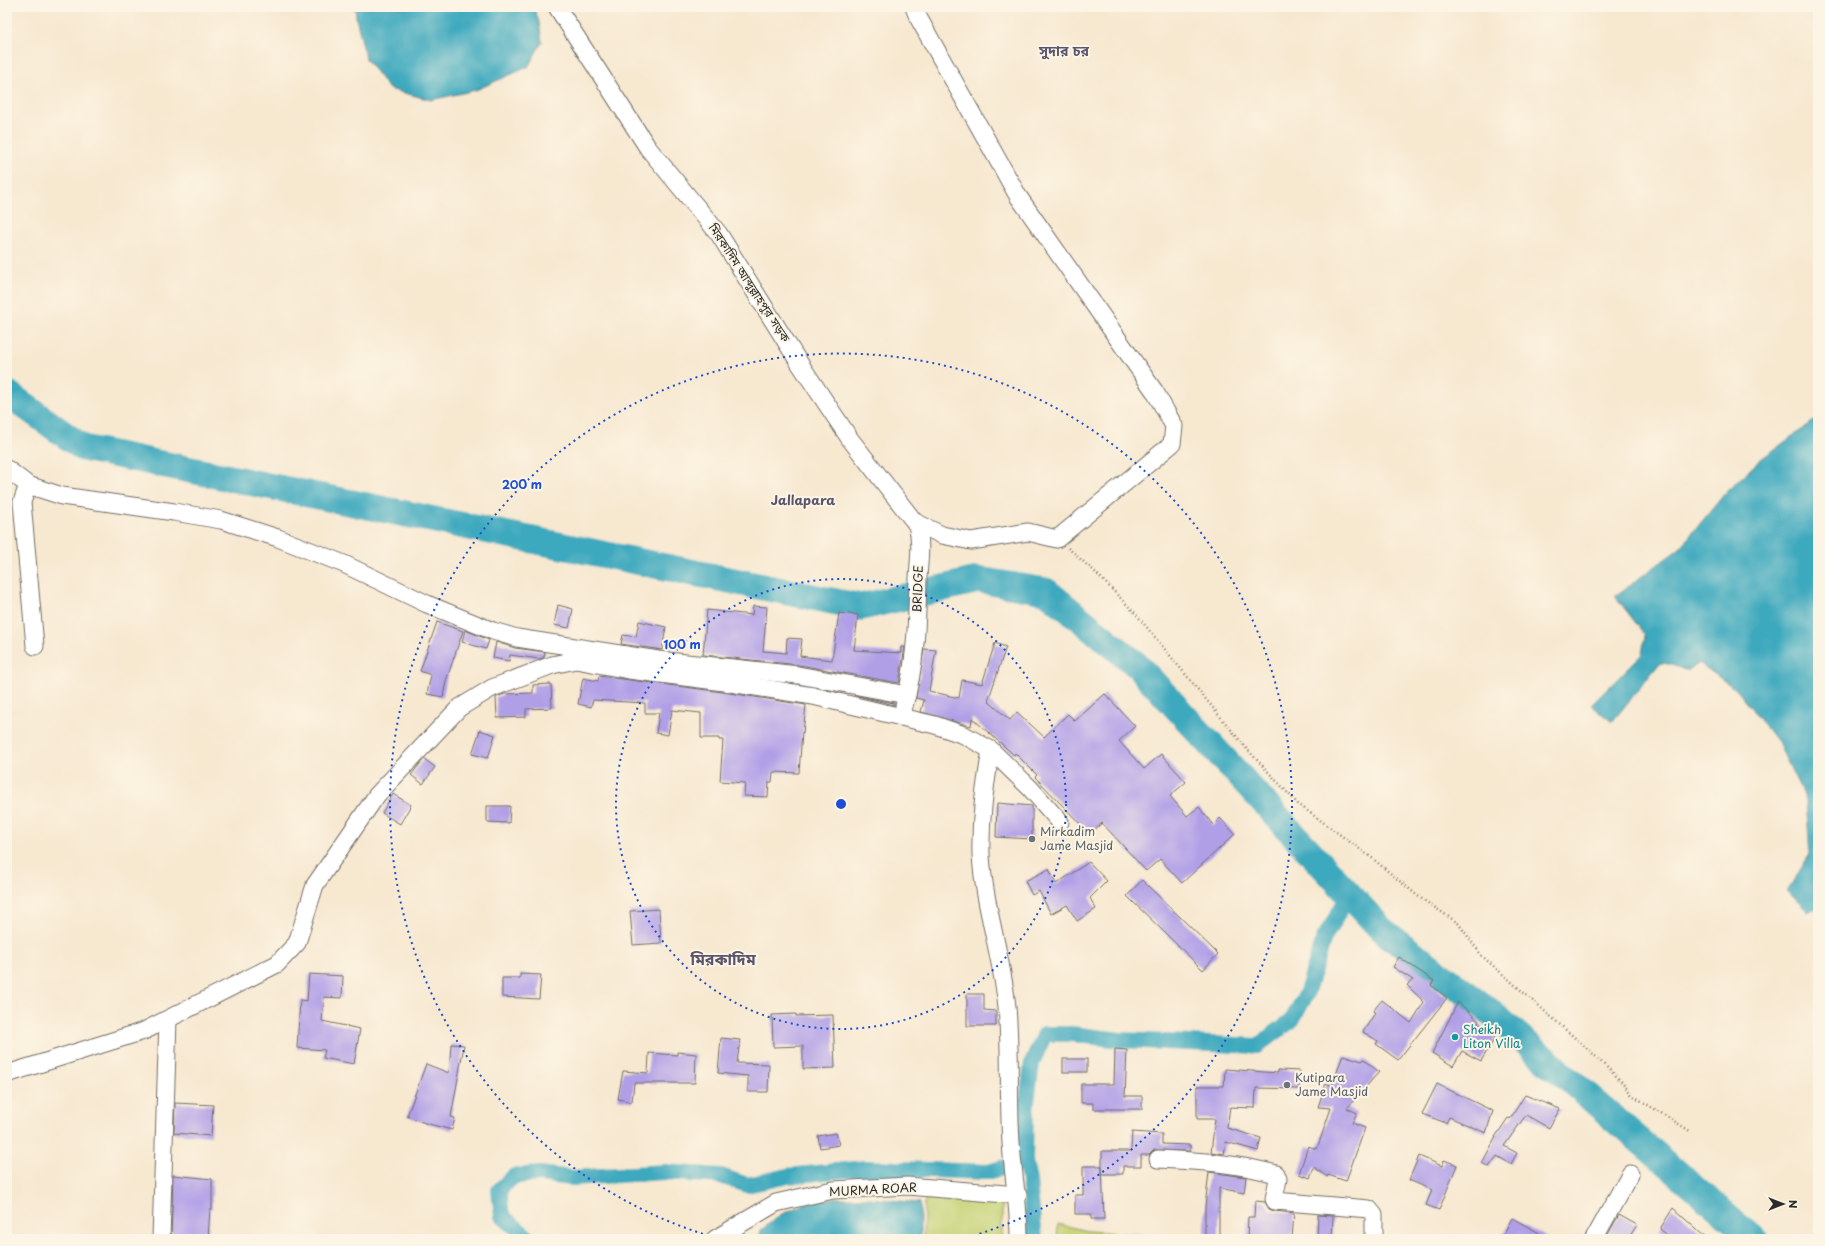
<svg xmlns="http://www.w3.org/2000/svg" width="1825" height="1246" viewBox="0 0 1825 1246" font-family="'Playpen Sans','Noto Sans Bengali',sans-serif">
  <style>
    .green { fill: #c5d274; stroke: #787e50 }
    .water { fill: #3ea9be; stroke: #346a74 }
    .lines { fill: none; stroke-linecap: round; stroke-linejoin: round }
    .canal { stroke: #3ea9be; stroke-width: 16 }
    .river { stroke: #3ea9be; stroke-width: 27 }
    .building { fill: #b09fe7 }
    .minor-casing { stroke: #726d65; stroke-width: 19 }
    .path { stroke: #726d65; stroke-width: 2.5; stroke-dasharray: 1 3; stroke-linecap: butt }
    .minor { stroke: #fff; stroke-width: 17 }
    .ring { fill: none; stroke: #1d4ed8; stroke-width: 2; stroke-dasharray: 2 4 }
    .worship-dot { fill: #6b7280; stroke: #fcf5e5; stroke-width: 1.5 }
    .culture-dot { fill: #0f9aa8; stroke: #fcf5e5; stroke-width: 1.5 }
    .labels { text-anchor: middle; stroke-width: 4; stroke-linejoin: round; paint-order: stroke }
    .street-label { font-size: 12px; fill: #2b2b2b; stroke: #fcf5e5 }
    .worship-label { font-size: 12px; fill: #5b616d; stroke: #fcf5e5; text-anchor: start }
    .culture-label { font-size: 12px; fill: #0d838f; stroke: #fcf5e5; text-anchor: start }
    .neighbourhood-label { font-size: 13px; font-weight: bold; fill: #5a546d; stroke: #fcf5e5 }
    .quarter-label { font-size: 14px; font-weight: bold; fill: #5a546d; stroke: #fcf5e5 }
    .district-label { font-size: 16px; font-weight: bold; fill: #5a546d; stroke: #fcf5e5 }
    .centre { fill: #1d4ed8; stroke: #fcf5e5; stroke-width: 2 }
    .ring-label { font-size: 12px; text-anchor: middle; font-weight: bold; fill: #1d4ed8; stroke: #fcf5e5; stroke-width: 4; stroke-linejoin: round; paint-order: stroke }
  </style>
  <rect width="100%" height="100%" fill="#fcf5e5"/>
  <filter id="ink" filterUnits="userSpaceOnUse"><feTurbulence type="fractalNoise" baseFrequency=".025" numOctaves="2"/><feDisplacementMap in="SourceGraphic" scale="8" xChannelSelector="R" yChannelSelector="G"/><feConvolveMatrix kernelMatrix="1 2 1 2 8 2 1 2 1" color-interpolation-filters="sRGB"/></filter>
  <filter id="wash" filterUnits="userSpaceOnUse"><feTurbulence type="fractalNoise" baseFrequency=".012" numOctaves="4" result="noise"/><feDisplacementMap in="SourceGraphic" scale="16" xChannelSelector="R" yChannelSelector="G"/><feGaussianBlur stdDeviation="0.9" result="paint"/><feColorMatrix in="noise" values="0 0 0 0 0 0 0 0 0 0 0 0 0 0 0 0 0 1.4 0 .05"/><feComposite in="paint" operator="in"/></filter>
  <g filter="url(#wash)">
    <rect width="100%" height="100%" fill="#f7e8d0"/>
    <!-- green -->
    <g class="green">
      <path d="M925,1195L1002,1200V1239H923Z"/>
      <path d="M1058,1224L1088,1231L1149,1235L1150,1239H1057Z"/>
    </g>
    <!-- water -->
    <g class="water">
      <path d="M355,7H534L539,22L542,42L528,67L476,90L431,100L389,89L366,59L356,18Z"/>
      <path d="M1818,418V906L1808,912L1787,891L1810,854L1806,800L1778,743L1737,690L1699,663L1688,671L1669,664L1660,663L1612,722L1591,705L1642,654L1645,635L1615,596L1680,548L1726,492L1761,459Z"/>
      <path d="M834,1198H870L920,1203V1239H760V1231L780,1215L806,1203Z"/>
    </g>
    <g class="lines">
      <!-- canal -->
      <g class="canal">
        <path d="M1025,1161L1029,1181L1035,1239"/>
        <path d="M530,1239L502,1216L499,1190L514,1176L540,1174L571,1178L665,1172L721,1176L747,1185L788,1176L866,1168L989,1172L1025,1161L1026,1110L1032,1063L1045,1034H1071L1120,1040L1258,1046L1292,1020L1306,995L1324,938L1349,895"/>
      </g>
      <!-- river -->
      <path class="river" d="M7,393L83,448L861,607L978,580L1046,591L1138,666L1382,930L1487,1009L1754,1239"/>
    </g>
    <g id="blocks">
      <!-- building -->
      <g class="building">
        <path d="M558,605L573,609L569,628L554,625Z"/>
        <path d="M753,606L767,607L763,651L786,653L787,638L802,639L800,656L832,660L839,613L858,615L854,650L901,653V647H905L899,683L799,665L703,655L707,610L752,615Z"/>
        <path d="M639,621L666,627L662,650L621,644L623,635L636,637Z"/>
        <path d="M437,622L463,631L446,681L443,697L427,694L431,675L420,671Z"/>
        <path d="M465,630L489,640L486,649L462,642Z"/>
        <path d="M496,642L515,648L545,652L544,657L540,659L510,655L509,661L493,658Z"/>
        <path d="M995,643L1006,647L988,701L1010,720L1017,712L1044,737L1068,714L1075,721L1105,694L1135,726L1119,741L1144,769L1161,754L1186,782L1170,796L1187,816L1199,807L1213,825L1220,818L1235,834L1182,883L1160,859L1146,871L1102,823L1090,834L1035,777L1037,775L1015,753L1014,755L972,718L971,726L921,712L924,700L916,698L924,649L936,650L929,691L959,698L962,680L982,684Z"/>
        <path d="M599,676L723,692L806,705L803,733L802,732L799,773L773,772L772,782H769L768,797L744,796L745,783L720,781L723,740H719V738H701V713L672,710L668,735L656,733L659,713H645V703L593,700L591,707L578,704L583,678L598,681Z"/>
        <path d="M551,684L552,708L526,709V717L497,718L496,697L505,694L533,693V685Z"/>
        <path d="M854,695L894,703V705Z"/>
        <path d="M480,730L495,735L488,758L472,754Z"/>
        <path d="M424,759L435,767L423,784L411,775Z"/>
        <path d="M393,794L411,805L400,824L382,813Z"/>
        <path d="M997,803L1032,806V839L996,837Z"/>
        <path d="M487,806H510L509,823L487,822Z"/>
        <path d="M1089,862L1107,881L1090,898L1096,909L1077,921L1067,905L1051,914L1039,891L1032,895L1025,881L1049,869L1056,884Z"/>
        <path d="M1142,880L1218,954L1203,970L1127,896Z"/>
        <path d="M659,909L661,943L633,945L630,911Z"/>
        <path d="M1399,957L1434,981L1431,985L1447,998L1398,1060L1376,1044L1378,1041L1363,1032L1375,1013L1373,1011L1382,1000L1411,1023L1424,1002L1407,985L1413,980L1393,967Z"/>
        <path d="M309,974L343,976L342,998L324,997L322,1021L360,1029L354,1064L323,1058L325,1050L297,1048L300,1000L307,1001Z"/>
        <path d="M520,974L541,975L539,999L502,997V978H520Z"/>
        <path d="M967,994H984V1010L996,1011V1026H967Z"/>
        <path d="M1458,1002L1479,1021L1478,1023L1495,1038L1481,1061L1462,1051L1453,1066L1432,1053Z"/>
        <path d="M796,1014V1016L833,1015L835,1068L803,1069V1046L773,1047L772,1015Z"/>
        <path d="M721,1038L740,1040L737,1063L769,1064L768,1092H748V1076L718,1073Z"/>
        <path d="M451,1044L464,1045L451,1117L455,1118L452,1130L425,1123L407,1116L426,1064L449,1073Z"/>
        <path d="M1115,1049L1127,1050L1125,1096H1142V1109H1093V1103H1081V1084H1114Z"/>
        <path d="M677,1052L696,1054L695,1083H634L632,1102L618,1099L623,1071L648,1073L649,1053L677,1055Z"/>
        <path d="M1343,1055L1362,1061L1364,1059L1379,1072L1347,1108L1357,1113L1352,1123L1365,1128L1346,1181L1328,1175L1327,1177L1314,1167L1310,1178L1299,1174L1308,1146L1317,1149L1331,1108L1318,1107L1326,1083L1332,1086Z"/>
        <rect x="1063" y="1059" width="24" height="13"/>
        <path d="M1225,1069L1278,1073V1070L1300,1071L1299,1089L1256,1088L1255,1108L1230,1107L1227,1128L1261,1138L1258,1151L1226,1142L1224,1154L1211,1152L1215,1119H1197V1086H1224Z"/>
        <path d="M1437,1084L1493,1111L1486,1133L1449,1117L1446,1123L1422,1114Z"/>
        <path d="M1525,1095L1560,1109L1549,1128L1526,1115L1504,1146L1517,1153L1511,1164L1497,1156L1489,1167L1482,1163L1496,1137H1495L1508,1118L1510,1119Z"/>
        <path d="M175,1103L213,1105L211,1136L174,1133Z"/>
        <path d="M1132,1132L1162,1134V1144L1190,1145V1151L1154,1150L1149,1155H1141V1166H1123V1174H1102V1151H1131Z"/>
        <path d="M836,1133L839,1145L820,1148L818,1136Z"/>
        <path d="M1419,1156L1442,1166L1444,1160L1457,1165L1439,1210L1426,1205L1432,1190L1409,1180Z"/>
        <path d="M1083,1166H1102L1104,1219H1091V1214H1075V1195H1083Z"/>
        <path d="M1209,1172L1246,1177L1244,1193L1219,1188V1237H1205V1207Z"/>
        <path d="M173,1175L212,1179V1209H210L208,1239H171Z"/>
        <path d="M1255,1201L1265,1202L1269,1209L1274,1211L1294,1213L1292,1239H1247L1248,1217H1254Z"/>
        <path d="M1673,1208L1707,1239H1672L1660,1229Z"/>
        <path d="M1318,1215L1333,1216L1332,1239H1317Z"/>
        <path d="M1619,1215L1637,1225L1628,1239H1605Z"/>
        <path d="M1512,1218L1550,1239H1501Z"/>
      </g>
    </g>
  </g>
  <g filter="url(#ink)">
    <use href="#blocks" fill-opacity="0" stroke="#726d65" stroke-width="1"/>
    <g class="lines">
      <defs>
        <g id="minor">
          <path d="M557,7L648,148L719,234L800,364L850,439L917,525C922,542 919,560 918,578C917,621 916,664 904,706"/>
          <path d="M914,7L918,17L1018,196L1155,392L1174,426L1172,444L1057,539L1028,532L971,541L942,535L915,522"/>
          <path d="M7,469L28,485L62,496L174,512L221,520L278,538L344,564L427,604L493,631L517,638L658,660L798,675L907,695"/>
          <path d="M28,485L22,502L35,646"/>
          <path d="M991,750L1030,788L1060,822"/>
          <path d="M7,1074L144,1031L277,964L297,943L315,885L377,795L459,708L492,688L552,665L576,660L629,670L724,682L813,696L935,725L964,735L991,750C985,787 980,817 981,855C984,906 1002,956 1007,1007C1011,1052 1008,1098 1011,1143C1013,1175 1019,1206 1019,1239"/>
          <path d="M1158,1159C1201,1161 1235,1163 1276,1174L1278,1179L1274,1199L1275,1201L1369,1209L1374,1215V1239"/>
          <path d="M161,1239L168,1019"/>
          <path d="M715,1239L776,1203L833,1190L907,1186L1018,1195"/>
          <path d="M1594,1239L1630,1174"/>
        </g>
      </defs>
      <!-- minor casing -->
      <use href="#minor" class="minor-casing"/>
      <!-- path -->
      <path class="path" d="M1068,548L1093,570L1135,613L1246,748L1298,804L1372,858L1419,897L1458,923L1482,956L1591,1052L1620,1080L1632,1095L1690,1131"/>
      <!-- minor -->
      <use href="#minor" class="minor"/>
    </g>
  </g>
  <!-- distance rings -->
  <g class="ring">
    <circle cx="841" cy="804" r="225"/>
    <path d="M720 1239A451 451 0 1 1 962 1239"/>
  </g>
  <!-- markers -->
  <g class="worship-dot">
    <circle cx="1032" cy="839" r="4"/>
    <circle cx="1287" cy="1085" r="4"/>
  </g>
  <circle class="culture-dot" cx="1455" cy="1037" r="4"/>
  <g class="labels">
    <!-- street labels -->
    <g class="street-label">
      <text transform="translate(749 283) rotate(57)" y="4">মিরকাদিম আব্দুল্লাহপুর সড়ক</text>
      <text transform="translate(918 589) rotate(-88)" y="4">BRIDGE</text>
      <text transform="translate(873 1190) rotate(-3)" y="4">MURMA ROAR</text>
    </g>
    <!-- worship labels -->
    <g class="worship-label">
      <text x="1040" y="836">Mirkadim<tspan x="1040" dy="14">Jame Masjid</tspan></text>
      <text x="1295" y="1082">Kutipara<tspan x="1295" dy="14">Jame Masjid</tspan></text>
    </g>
    <!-- culture labels -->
    <g class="culture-label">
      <text x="1463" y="1034">Sheikh<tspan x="1463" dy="14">Liton Villa</tspan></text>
    </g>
    <!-- neighbourhood labels -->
    <g class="neighbourhood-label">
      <text x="803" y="505">Jallapara</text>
    </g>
    <!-- quarter labels -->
    <g class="quarter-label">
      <text x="1064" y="56">সুদার চর</text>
    </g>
    <!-- district labels -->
    <g class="district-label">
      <text x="723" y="965">মিরকাদিম</text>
    </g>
  </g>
  <circle cx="841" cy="804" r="6" class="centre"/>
  <g class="ring-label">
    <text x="522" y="489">200 m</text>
    <text x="682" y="649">100 m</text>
  </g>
  <!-- margin -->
  <rect width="1825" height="1246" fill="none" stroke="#fcf5e5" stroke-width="24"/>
  <!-- north arrow -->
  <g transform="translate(1783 1204) rotate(90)" stroke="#fcf5e5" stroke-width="3" paint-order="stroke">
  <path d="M0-3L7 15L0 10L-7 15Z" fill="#2b2b2b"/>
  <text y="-6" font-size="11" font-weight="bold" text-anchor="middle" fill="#2b2b2b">N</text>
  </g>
</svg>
